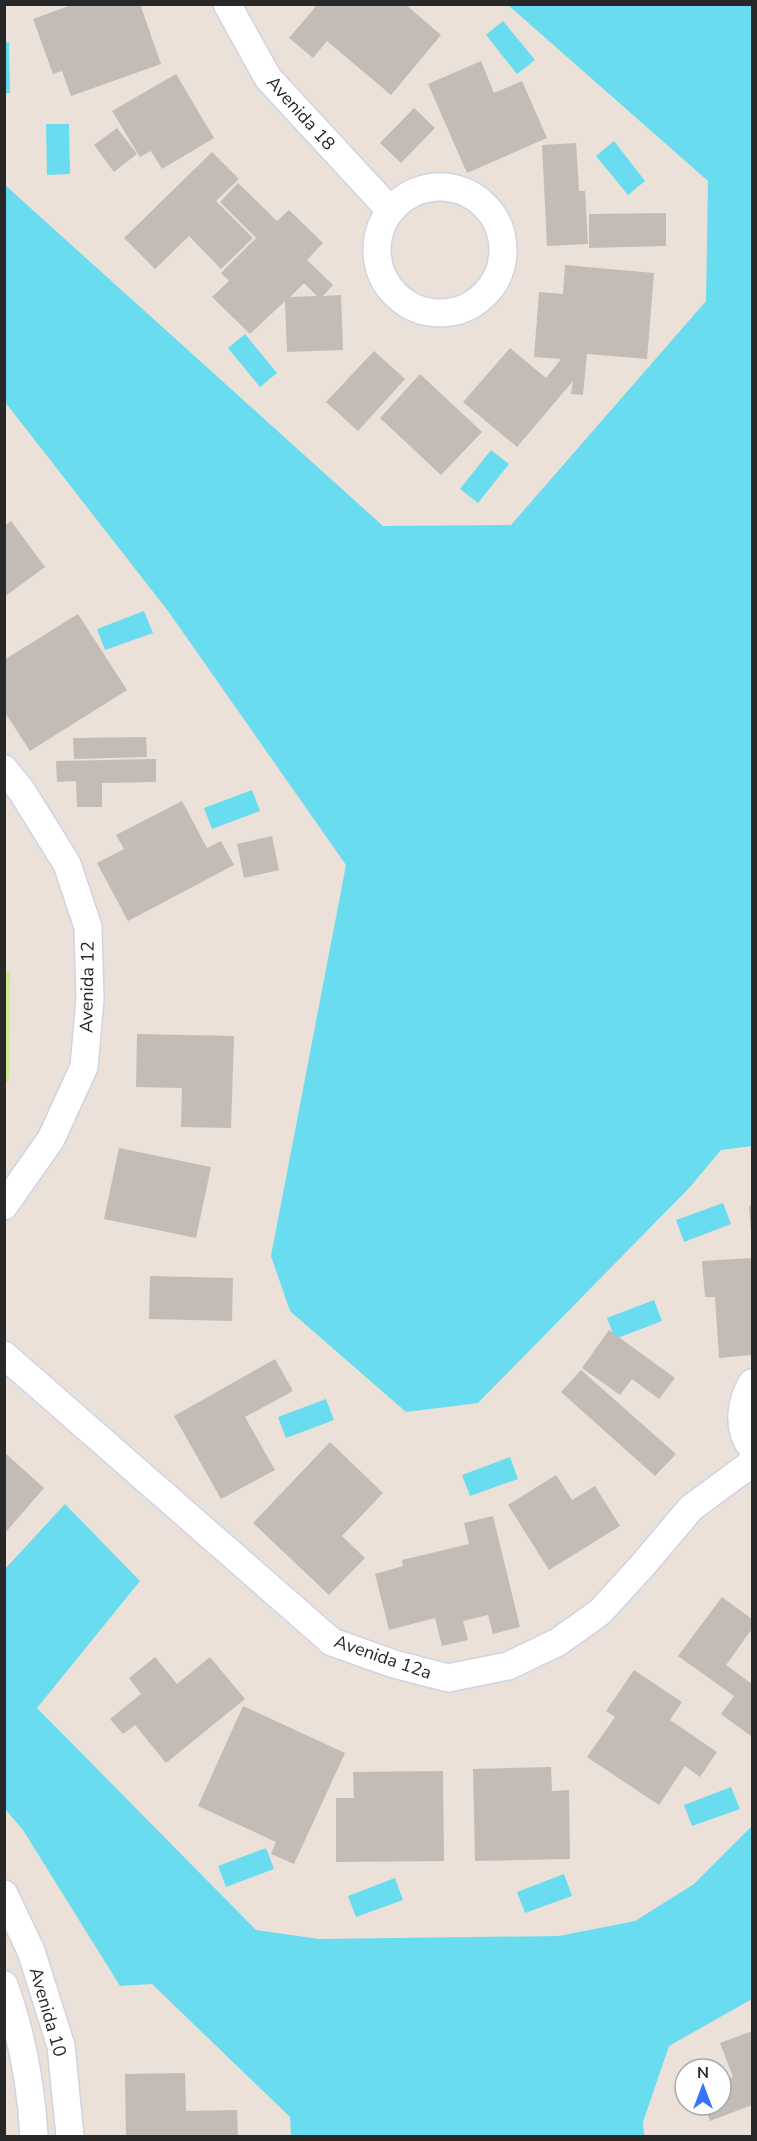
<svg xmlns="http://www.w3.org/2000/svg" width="757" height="2141" viewBox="0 0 757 2141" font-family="'Nunito Sans',sans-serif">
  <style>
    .pitch { fill: #cfea90 }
    .water { fill: #6adcef }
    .building { fill: #c3bbb6; fill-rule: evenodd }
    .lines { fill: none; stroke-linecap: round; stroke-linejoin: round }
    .minor-casing { stroke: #ced4e1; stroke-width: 30 }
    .minor { stroke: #fff; stroke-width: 27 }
    .labels { text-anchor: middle; stroke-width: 4.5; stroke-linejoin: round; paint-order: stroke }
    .street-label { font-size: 18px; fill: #282828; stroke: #fff }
  </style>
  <rect width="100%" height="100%" fill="#ebe1d9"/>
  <!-- pitch -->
  <path class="pitch" d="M5,971H10L9,1082H4Z"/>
  <!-- water -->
  <g class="water">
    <path d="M508,5H752V1146L721,1150L690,1187L478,1403L406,1412L290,1311L271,1256L346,865L168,611L5,402V185L383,526L511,525L706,301L708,181Z"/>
    <path d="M503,21L535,60L517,74L486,35Z"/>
    <path d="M9,42L10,93H5V43Z"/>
    <path d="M46,124H69L70,174L47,175Z"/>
    <path d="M614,141L645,181L628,195L596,156Z"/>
    <path d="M245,334L277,373L260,387L228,348Z"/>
    <path d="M491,450L509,464L478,503L460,489Z"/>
    <path d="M144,611L153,633L105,650L97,629Z"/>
    <path d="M252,790L260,811L212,829L204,808Z"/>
    <path d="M723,1203L731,1224L684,1242L676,1220Z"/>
    <path d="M654,1300L662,1321L615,1339L607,1318Z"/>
    <path d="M326,1399L334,1420L286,1438L278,1417Z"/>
    <path d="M510,1457L518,1479L470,1496L462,1475Z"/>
    <path d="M65,1504L140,1581L37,1708L256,1930L319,1939L559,1936L635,1921L694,1884L752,1826V1999L669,2046L643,2122L644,2136H291L290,2117L152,1984L120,1986L23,1830L5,1809V1569Z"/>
    <path d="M731,1787L740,1809L692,1826L684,1805Z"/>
    <path d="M266,1848L274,1869L226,1887L218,1866Z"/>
    <path d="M564,1874L572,1896L525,1913L517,1892Z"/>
    <path d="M395,1878L403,1900L356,1917L348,1896Z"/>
  </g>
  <!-- building -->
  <g class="building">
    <path d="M74,4H140L161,64L71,96L62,71L53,74L33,19Z"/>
    <path d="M318,4H405L441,35L391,95L327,41L313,58L289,38Z"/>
    <path d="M481,61L494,93L522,81L547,138L467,173L428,84Z"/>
    <path d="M176,74L214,138L162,169L151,151L140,157L112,111Z"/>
    <path d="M414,108L435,128L401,163L380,143Z"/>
    <path d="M117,128L137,154L114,172L94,145Z"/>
    <path d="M576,143L579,191H585L588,244L547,246L542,145Z"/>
    <path d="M212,152L239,179L216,201L253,238L221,269L189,236L155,269L124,238Z"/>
    <path d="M238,183L277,221L289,210L323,243L307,260L333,285L323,296L341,295L343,350L287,352L285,301L250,334L212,297L229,281L221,273L256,238L220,202ZM304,283L317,296L290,297Z"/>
    <path d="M666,213V246L589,248V214Z"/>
    <path d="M565,265L654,273L647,359L587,354L583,395L571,394L573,381L517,447L463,402L510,348L546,378L561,359L534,357L539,292L563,294Z"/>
    <path d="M374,351L405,379L358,431L326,402Z"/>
    <path d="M420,374L482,432L441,475L380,418Z"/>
    <path d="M11,521L45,567L4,597V526Z"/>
    <path d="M78,614L127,690L30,751L4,711V660Z"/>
    <path d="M146,737L147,757L74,759L73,738Z"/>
    <path d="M156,759V782L102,783V807H77L76,781L57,782L56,761Z"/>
    <path d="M182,801L207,848L221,841L234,865L128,921L97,863L124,849L116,835Z"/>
    <path d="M272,836L279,870L244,878L237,844Z"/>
    <path d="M137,1034L234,1036L231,1128L181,1127L182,1088L136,1087Z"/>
    <path d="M119,1148L211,1167L196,1238L104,1219Z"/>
    <path d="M752,1205V1231H751L749,1206Z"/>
    <path d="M752,1258V1355L719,1358L715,1297H705L702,1261Z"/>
    <path d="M150,1276L233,1278L232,1321L149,1319Z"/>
    <path d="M609,1330L675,1378L659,1399L632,1379L620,1395L582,1368Z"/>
    <path d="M275,1359L293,1391L245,1417L275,1470L221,1499L174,1416Z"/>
    <path d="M581,1370L676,1454L655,1476L561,1392Z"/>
    <path d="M330,1442L383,1493L342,1536L365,1558L329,1595L253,1523Z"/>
    <path d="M5,1453L44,1488L5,1533Z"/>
    <path d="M556,1475L572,1500L595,1486L620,1526L549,1570L508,1505Z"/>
    <path d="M493,1516L520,1627L493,1634L488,1615L463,1621L468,1640L442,1646L435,1618L389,1630L375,1574L403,1566L402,1560L469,1544L464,1523Z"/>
    <path d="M722,1597L752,1619V1629L726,1665L752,1684L751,1736L721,1714L734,1696L678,1656Z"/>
    <path d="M155,1657L177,1684L210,1657L245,1699L166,1763L135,1725L123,1734L110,1719L141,1694L129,1678Z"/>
    <path d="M634,1670L682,1702L670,1720L717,1752L700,1777L685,1766L659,1805L587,1757L615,1717L606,1711Z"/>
    <path d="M243,1706L345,1753L294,1864L271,1854L276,1842L198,1806Z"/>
    <path d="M551,1767L552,1791L569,1790L570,1859L475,1861L473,1769Z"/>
    <path d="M443,1771L444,1861L336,1862V1798H354L353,1772Z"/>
    <path d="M752,2031V2105L710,2121L704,2105H721V2081L733,2077L720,2043Z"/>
    <path d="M185,2073L186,2111L237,2110L238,2136H126L125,2074Z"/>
  </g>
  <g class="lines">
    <defs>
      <g id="minor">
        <path d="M227,4L268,78L390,210"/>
        <circle cx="440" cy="250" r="63"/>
        <path d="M4,769L21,790L67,864L88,927L90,999L84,1067L51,1139L4,1206"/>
        <path d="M4,1355L332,1642L394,1664L448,1678L508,1666L558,1642L600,1612L642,1566L691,1508L752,1463"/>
        <path d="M752,1383C740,1403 737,1429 752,1448"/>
        <path d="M4,1894L31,1951L61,2046L70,2136"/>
        <path d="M4,1985C22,2034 31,2085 34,2136"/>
      </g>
    </defs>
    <!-- minor casing -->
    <use href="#minor" class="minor-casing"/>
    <!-- minor -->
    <use href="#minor" class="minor"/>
  </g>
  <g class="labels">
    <!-- street labels -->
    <g class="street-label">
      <text transform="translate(301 113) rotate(48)" y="6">Avenida 18</text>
      <text transform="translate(87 987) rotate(-89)" y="6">Avenida 12</text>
      <text transform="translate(383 1657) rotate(19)" y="6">Avenida 12a</text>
      <text transform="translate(48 2012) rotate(74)" y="6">Avenida 10</text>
    </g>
  </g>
  <!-- border -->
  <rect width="757" height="2141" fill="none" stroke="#282828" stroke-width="12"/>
  <!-- north arrow -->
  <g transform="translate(703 2087)"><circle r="28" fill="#ffffff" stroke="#a9a9a9" stroke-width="1.5"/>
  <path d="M0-4.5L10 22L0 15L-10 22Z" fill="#3674fb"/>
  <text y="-9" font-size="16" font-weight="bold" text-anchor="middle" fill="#282828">N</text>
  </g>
</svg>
